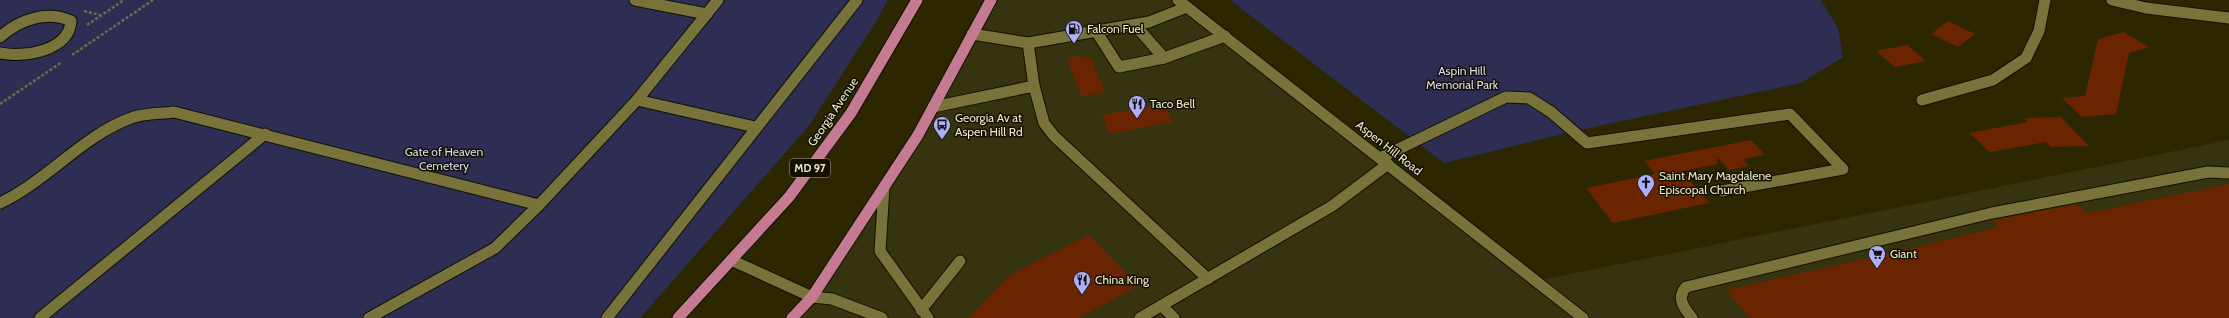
<svg xmlns="http://www.w3.org/2000/svg" width="2229" height="318" viewBox="0 0 2229 318" font-family="Cabin,sans-serif">
  <style>
    .built { fill: #363310 }
    .green { fill: #2e2d53 }
    .building { fill: #6a2500 }
    .lines { fill: none; stroke-linecap: round; stroke-linejoin: round }
    .service-casing { stroke: #131000; stroke-width: 13 }
    .minor-casing { stroke: #131000; stroke-width: 13 }
    .tertiary-casing { stroke: #131000; stroke-width: 13 }
    .primary-casing { stroke: #131000; stroke-width: 13 }
    .path { stroke: #706b48; stroke-width: 2.5; stroke-dasharray: 3 2; stroke-linecap: butt }
    .service { stroke: #78723b; stroke-width: 11 }
    .minor { stroke: #78723b; stroke-width: 11 }
    .tertiary { stroke: #78723b; stroke-width: 11 }
    .primary { stroke: #c57a92; stroke-width: 11 }
    .labels { text-anchor: middle; stroke-width: 3; stroke-linejoin: round; paint-order: stroke }
    .shield { fill: #131000; stroke: #aaa78f; stroke-width: 1 }
    .shield-label { font-size: 11px; font-weight: bold; fill: #ebe8cc }
    .poi-label { font-size: 12px; fill: #ebe8cc; stroke: #131000; text-anchor: start }
    .park-label { font-size: 12px; fill: #dadbef; stroke: #131000 }
    .street-label { font-size: 12px; fill: #ebe8cc; stroke: #131000 }
  </style>
  <rect width="100%" height="100%" fill="#2c2700"/>
  <!-- built -->
  <path class="built" d="M991,0H1178L1536,281L2229,140V318H792L918,135Z"/>
  <!-- green -->
  <g class="green">
    <path d="M0,0H888L874,25L808,127L640,318H0Z"/>
    <path d="M1230,0H1821L1838,28L1843,57L1801,83L1575,131L1444,163Z"/>
  </g>
  <!-- building -->
  <g class="building">
    <path d="M1948,21L1975,34L1958,47L1931,34Z"/>
    <path d="M2124,32L2149,47L2129,53L2116,114L2082,117L2062,98L2085,96L2098,39Z"/>
    <path d="M1907,45L1926,61L1895,67L1876,51Z"/>
    <path d="M1076,56L1091,58L1105,92L1082,97L1067,59Z"/>
    <path d="M1164,104L1173,122L1109,134L1102,115Z"/>
    <path d="M2061,117L2089,146L2051,147L2046,142L1990,152L1969,133L2028,122L2024,118Z"/>
    <path d="M1751,140L1765,155L1743,159L1749,166L1729,170L1717,157L1718,164L1682,171L1709,203L1613,223L1586,188L1655,174L1644,161Z"/>
    <path d="M2229,184V318H1750L1726,290L1913,248L1998,227L1993,220L2077,204L2088,213Z"/>
    <path d="M1089,235L1138,286L1079,318H968L1010,275Z"/>
  </g>
  <g class="lines">
    <defs>
      <g id="service">
        <path d="M635,0L707,14"/>
        <path d="M1135,25L1164,58L1225,36"/>
        <path d="M1096,31L1119,67L1164,58"/>
        <path d="M0,37C19,20 46,10 71,21C69,51 24,58 0,53"/>
        <path d="M1028,43L1149,22L1187,7"/>
        <path d="M1034,86L1044,123L1054,136L1208,279"/>
        <path d="M637,100L755,127"/>
        <path d="M933,107L1034,86L1028,43L972,34"/>
        <path d="M1380,158L1506,97L1529,98L1551,112L1587,143L1790,114L1843,169L1722,191"/>
        <path d="M884,187L880,251L928,318"/>
        <path d="M0,203C47,181 82,136 131,118C144,113 161,114 174,112L539,205"/>
        <path d="M731,260L812,297L832,299L882,318"/>
        <path d="M1162,306L1174,318"/>
        <path d="M921,310L960,261"/>
        <path d="M40,318L265,134"/>
        <path d="M369,318L495,248L539,205L637,100L718,0"/>
        <path d="M607,318L857,0"/>
        <path d="M1140,318L1332,206L1388,164"/>
        <path d="M1692,318C1684,308 1676,298 1686,287L1992,213L2208,172L2229,173"/>
      </g>
      <g id="minor">
        <path d="M2112,0L2146,8L2229,18"/>
        <path d="M1922,100L1993,80L2026,58L2039,31L2045,0"/>
      </g>
      <path id="tertiary" d="M1178,0L1583,318"/>
      <g id="primary">
        <path d="M678,318L789,197L851,113L917,0"/>
        <path d="M792,318L812,297L918,135L991,0"/>
      </g>
    </defs>
    <!-- service casing -->
    <use href="#service" class="service-casing"/>
    <!-- minor casing -->
    <use href="#minor" class="minor-casing"/>
    <!-- tertiary casing -->
    <use href="#tertiary" class="tertiary-casing"/>
    <!-- primary casing -->
    <use href="#primary" class="primary-casing"/>
    <!-- path -->
    <g class="path">
      <path d="M84,11L100,15"/>
      <path d="M87,25L124,0"/>
      <path d="M72,55L153,0"/>
      <path d="M0,104L62,62"/>
    </g>
    <!-- service -->
    <use href="#service" class="service"/>
    <!-- minor -->
    <use href="#minor" class="minor"/>
    <!-- tertiary -->
    <use href="#tertiary" class="tertiary"/>
    <!-- primary -->
    <use href="#primary" class="primary"/>
  </g>
  <!-- icons -->
  <defs>
    <symbol id="fuel-pin" viewBox="-11 -11 22 30"><path d="M0 17L-7.5 6A9.5 9.5 0 1 1 7.5 6Z" fill="#aeaefb" stroke="#131000"/><path d="M-5.5-6h7V0h2V4h1.3V-2.5L3-4.5l.8-.8L6-3V5H2.5V1h-1V6h-7ZM-4.2-4.7v3.2H.2V-4.7Z" fill="#111"/></symbol>
    <symbol id="restaurant-pin" viewBox="-11 -11 22 30"><path d="M0 17L-7.5 6A9.5 9.5 0 1 1 7.5 6Z" fill="#aeaefb" stroke="#131000"/><path d="M-5-6h1v4h1v-4h1v4h1v-4h1v5L-1.5 .5V6h-2V.5L-5-1ZM5-6V6H3V1.5H1.5Q1.5-4 5-6Z" fill="#111"/></symbol>
    <symbol id="bus-pin" viewBox="-11 -11 22 30"><path d="M0 17L-7.5 6A9.5 9.5 0 1 1 7.5 6Z" fill="#aeaefb" stroke="#131000"/><path d="M-5-6H5V4H4V6H2V4H-2V6H-4V4H-5ZM-3.5-4V0h7V-4ZM-3.5 1.2v1.5H-2V1.2ZM2 1.2v1.5H3.5V1.2Z" fill="#111"/></symbol>
    <symbol id="church-pin" viewBox="-11 -11 22 30"><path d="M0 17L-7.5 6A9.5 9.5 0 1 1 7.5 6Z" fill="#aeaefb" stroke="#131000"/><path d="M-1.2-6h2.4v3.5h3.3v2.4h-3.3V6h-2.4V-.1h-3.3v-2.4h3.3Z" fill="#111"/></symbol>
    <symbol id="supermarket-pin" viewBox="-11 -11 22 30"><path d="M0 17L-7.5 6A9.5 9.5 0 1 1 7.5 6Z" fill="#aeaefb" stroke="#131000"/><path d="M-6-5.5h2.5l.6 2H6L4.5 2H-2.5L-4.4-4H-6ZM-1.5 3.2a1.3 1.3 0 1 0 .1 0ZM3 3.2a1.3 1.3 0 1 0 .1 0Z" fill="#111"/></symbol>
  </defs>
  <g fill-rule="evenodd">
    <use href="#fuel-pin" x="1064" y="19" width="20" height="27"/>
    <use href="#restaurant-pin" x="1127" y="94" width="20" height="27"/>
    <use href="#bus-pin" x="932" y="115" width="20" height="27"/>
    <use href="#church-pin" x="1636" y="173" width="20" height="27"/>
    <use href="#supermarket-pin" x="1867" y="244" width="20" height="27"/>
    <use href="#restaurant-pin" x="1072" y="270" width="20" height="27"/>
  </g>
  <g class="labels">
    <!-- shield labels -->
    <rect class="shield" x="790" y="159" width="40" height="18" rx="3"/>
    <g class="shield-label">
      <text x="810" y="172">MD 97</text>
    </g>
    <!-- poi labels -->
    <g class="poi-label">
      <text x="1087" y="33">Falcon Fuel</text>
      <text x="1150" y="108">Taco Bell</text>
      <text x="955" y="122">Georgia Av at<tspan x="955" dy="14">Aspen Hill Rd</tspan></text>
      <text x="1659" y="180">Saint Mary Magdalene<tspan x="1659" dy="14">Episcopal Church</tspan></text>
      <text x="1890" y="258">Giant</text>
      <text x="1095" y="284">China King</text>
    </g>
    <!-- park labels -->
    <g class="park-label">
      <text x="1462" y="75">Aspin Hill<tspan x="1462" dy="14">Memorial Park</tspan></text>
      <text x="444" y="156">Gate of Heaven<tspan x="444" dy="14">Cemetery</tspan></text>
    </g>
    <!-- street labels -->
    <g class="street-label">
      <text transform="translate(833 112) rotate(-56)" y="4">Georgia Avenue</text>
      <text transform="translate(1389 148) rotate(38)" y="4">Aspen Hill Road</text>
    </g>
  </g>
</svg>
